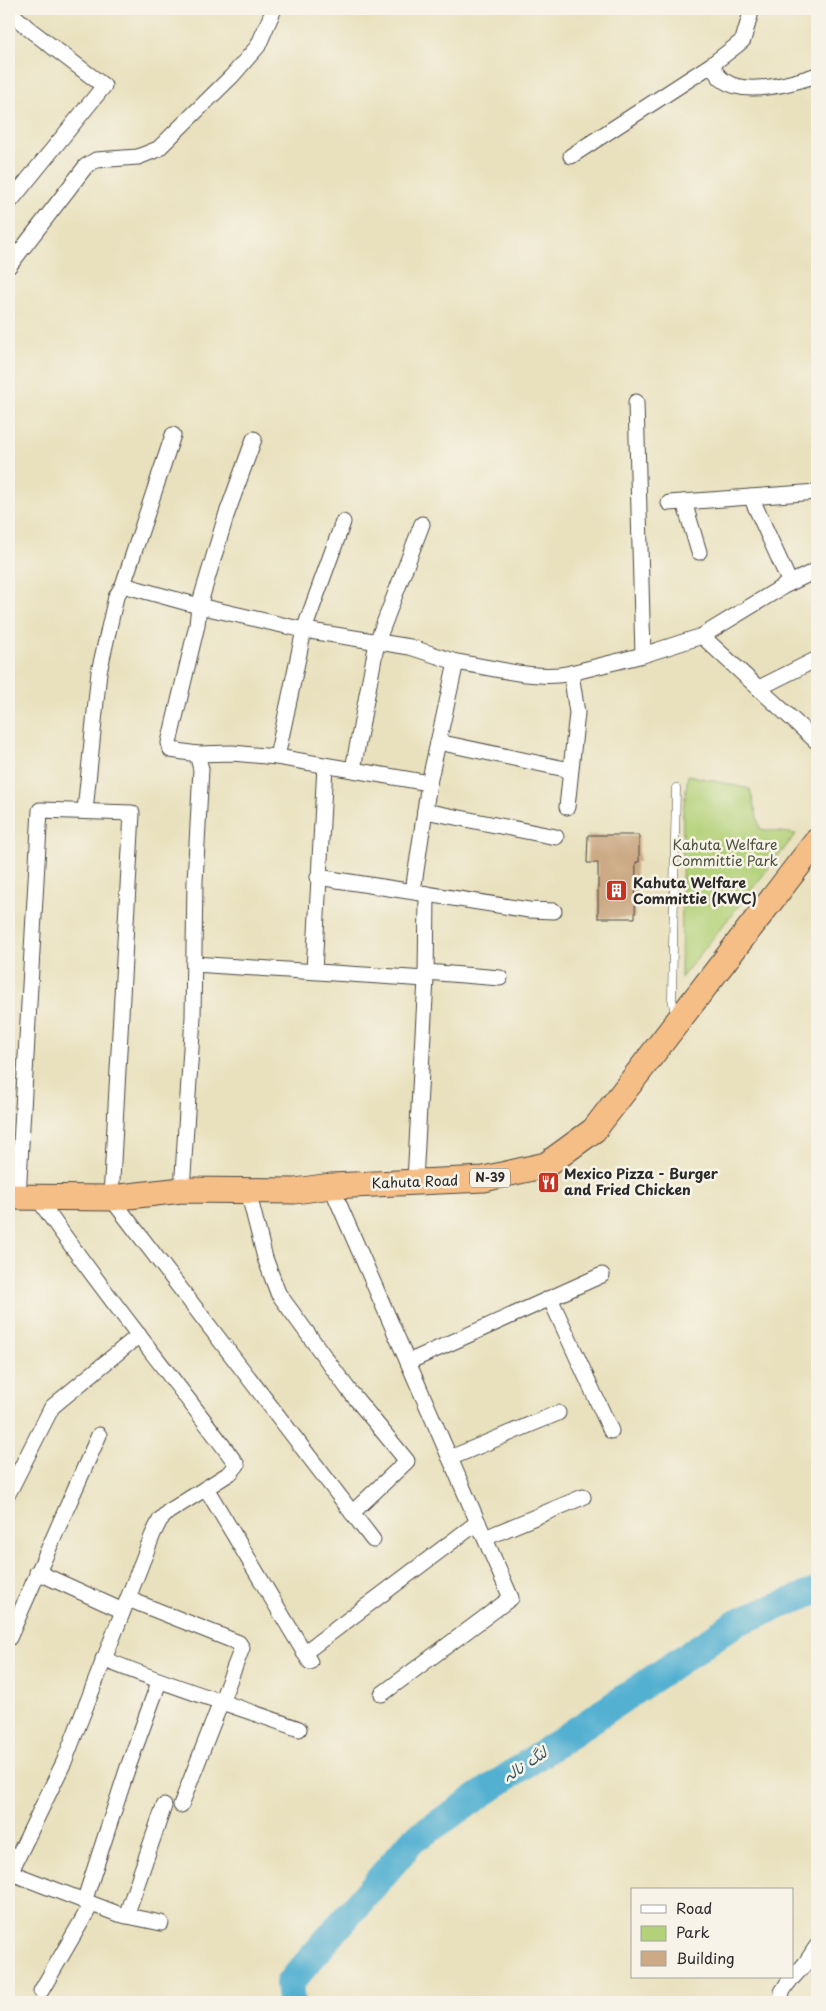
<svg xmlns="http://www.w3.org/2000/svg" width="826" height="2011" viewBox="0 0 826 2011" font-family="'Playpen Sans','Playpen Sans Arabic',sans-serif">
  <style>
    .green { fill: #b3d178; stroke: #6f7e52 }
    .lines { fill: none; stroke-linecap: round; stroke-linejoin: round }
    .river { stroke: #52b0d1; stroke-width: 28 }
    .building { fill: #ccaa86 }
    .service-casing { stroke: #484641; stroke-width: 9 }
    .minor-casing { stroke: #484641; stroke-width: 17 }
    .trunk-casing { stroke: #484641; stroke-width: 27 }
    .service { stroke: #fff; stroke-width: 8 }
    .minor { stroke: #fff; stroke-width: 15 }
    .trunk { stroke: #f5be86; stroke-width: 25 }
    .labels { text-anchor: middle; stroke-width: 5; stroke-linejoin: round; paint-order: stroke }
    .shield { fill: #f7f3e8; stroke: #686764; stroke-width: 1 }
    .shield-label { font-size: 12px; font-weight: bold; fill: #2b2b2b }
    .park-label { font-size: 14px; fill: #4d543e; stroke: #f7f3e8 }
    .poi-label { font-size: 14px; font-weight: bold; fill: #2b2b2b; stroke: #f7f3e8; text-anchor: start }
    .street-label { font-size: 14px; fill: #2b2b2b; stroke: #f7f3e8 }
    .water-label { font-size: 15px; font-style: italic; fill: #395a65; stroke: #f7f3e8 }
  </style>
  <rect width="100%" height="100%" fill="#f7f3e8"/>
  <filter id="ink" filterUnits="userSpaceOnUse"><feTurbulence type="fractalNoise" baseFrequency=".02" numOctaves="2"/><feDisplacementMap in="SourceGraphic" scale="10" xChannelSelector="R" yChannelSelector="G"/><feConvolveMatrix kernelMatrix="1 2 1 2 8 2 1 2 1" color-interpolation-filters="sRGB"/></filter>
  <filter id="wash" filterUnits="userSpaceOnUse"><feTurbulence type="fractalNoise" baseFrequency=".0096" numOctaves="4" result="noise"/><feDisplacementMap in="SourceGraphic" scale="20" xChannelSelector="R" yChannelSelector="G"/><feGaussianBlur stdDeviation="1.12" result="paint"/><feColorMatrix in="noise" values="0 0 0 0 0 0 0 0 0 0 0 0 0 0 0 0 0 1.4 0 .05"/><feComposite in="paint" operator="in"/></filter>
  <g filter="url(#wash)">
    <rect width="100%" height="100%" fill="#e9e1be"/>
    <!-- green -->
    <path class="green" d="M688,775L750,789L760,829L796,834L681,978L683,811Z"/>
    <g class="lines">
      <!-- river -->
      <path class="river" d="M291,2002L289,1984L412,1841L737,1622L817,1591"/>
    </g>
    <g id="blocks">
      <!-- building -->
      <path class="building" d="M588,835H639V862H636L635,918H598V863H587Z"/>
    </g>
  </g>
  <g filter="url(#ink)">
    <use href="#blocks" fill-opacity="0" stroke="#484641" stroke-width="1"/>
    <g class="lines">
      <defs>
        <path id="service" d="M676,788L672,998L674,1009L678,1013"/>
        <g id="minor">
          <path d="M9,11L29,29L104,86L9,203"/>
          <path d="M711,65C715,70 718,77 723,80C745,97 793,83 817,75"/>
          <path d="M571,156L711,65L736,46L743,40L750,16L749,9"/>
          <path d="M9,266L86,166L96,160L138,157L158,149L232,76L258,46L274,9"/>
          <path d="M636,402L643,655"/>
          <path d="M254,439L226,516L199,606L197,625L169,743L171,750L197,754L232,753L277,757L429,783"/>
          <path d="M751,497L790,583"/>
          <path d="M684,502L699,552"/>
          <path d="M669,503L817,492"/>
          <path d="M123,585L199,606L304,630L410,647L456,662L429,783L413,891"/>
          <path d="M702,636L817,742"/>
          <path d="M456,662C491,667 537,681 571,673L643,655L702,636L784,586L817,570"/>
          <path d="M759,688L817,659"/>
          <path d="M438,742L570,770"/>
          <path d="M277,757L304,630L343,522"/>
          <path d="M353,769L377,642L422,524"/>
          <path d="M567,807L577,713L571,673"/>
          <path d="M85,811L99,672L116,597L123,585L173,435"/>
          <path d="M425,811L556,837"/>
          <path d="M318,877L529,910L554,911"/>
          <path d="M194,964L426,979"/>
          <path d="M314,971L325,766"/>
          <path d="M426,972L500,978"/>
          <path d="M415,1181L426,979L427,894"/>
          <path d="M331,1186L511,1598L382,1694"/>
          <path d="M182,1190L193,1017L195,881L201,769L197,754"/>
          <path d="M248,1191L265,1258L278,1293L348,1389L407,1461L352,1513"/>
          <path d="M18,1197L40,810L132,813L111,1198L373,1540"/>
          <path d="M550,1298L611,1431"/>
          <path d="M408,1362L602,1275"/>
          <path d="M450,1458L558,1413"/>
          <path d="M206,1488L310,1662"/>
          <path d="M9,1492L52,1407L139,1335"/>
          <path d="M485,1538L583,1497"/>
          <path d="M37,1572L123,1611"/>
          <path d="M128,1599L239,1643L242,1648L181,1805"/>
          <path d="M9,1638L99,1435"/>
          <path d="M304,1653L478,1522"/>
          <path d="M103,1659C167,1685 233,1705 299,1729"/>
          <path d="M9,1872L118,1914L161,1923"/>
          <path d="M10,1873L64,1762L153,1534L160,1520L168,1512L230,1473L237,1465C172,1375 100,1290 37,1197"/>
          <path d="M84,1902L128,1767L159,1682"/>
          <path d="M126,1916L164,1806"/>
          <path d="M41,1991L91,1905"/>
          <path d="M781,2002L782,1992L787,1984L805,1964L817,1946"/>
        </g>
        <path id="trunk" d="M9,1197L111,1198L182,1190L295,1191L331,1186L484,1179L546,1165L594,1130L817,841"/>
      </defs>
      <!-- service casing -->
      <use href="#service" class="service-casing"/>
      <!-- minor casing -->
      <use href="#minor" class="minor-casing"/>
      <!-- trunk casing -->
      <use href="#trunk" class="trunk-casing"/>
      <!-- service -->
      <use href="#service" class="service"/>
      <!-- minor -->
      <use href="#minor" class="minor"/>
      <!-- trunk -->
      <use href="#trunk" class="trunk"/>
    </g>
  </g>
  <!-- icons -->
  <defs>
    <symbol id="building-square" viewBox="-11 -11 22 22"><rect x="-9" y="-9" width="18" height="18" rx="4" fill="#c8321e" stroke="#f7f3e8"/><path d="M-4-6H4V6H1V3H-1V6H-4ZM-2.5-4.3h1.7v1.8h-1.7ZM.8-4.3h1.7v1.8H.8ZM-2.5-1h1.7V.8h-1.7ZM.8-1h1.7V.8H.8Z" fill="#fff"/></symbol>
    <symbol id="restaurant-square" viewBox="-11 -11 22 22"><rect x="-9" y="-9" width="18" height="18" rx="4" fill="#c8321e" stroke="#f7f3e8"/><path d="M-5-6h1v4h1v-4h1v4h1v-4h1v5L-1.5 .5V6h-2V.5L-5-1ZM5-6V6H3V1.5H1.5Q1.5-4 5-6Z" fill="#fff"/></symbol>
  </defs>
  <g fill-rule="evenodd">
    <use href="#building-square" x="604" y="878" width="25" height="25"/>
    <use href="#restaurant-square" x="536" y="1170" width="25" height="25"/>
  </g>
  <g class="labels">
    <!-- shield labels -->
    <rect class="shield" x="470" y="1168.5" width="40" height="19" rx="4"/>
    <g class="shield-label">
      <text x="490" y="1182">N-39</text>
    </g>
    <!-- park labels -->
    <g class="park-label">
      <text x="725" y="850">Kahuta Welfare<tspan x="725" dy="16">Committie Park</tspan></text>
    </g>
    <!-- poi labels -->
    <g class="poi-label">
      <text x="633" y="888">Kahuta Welfare<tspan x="633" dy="16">Committie (KWC)</tspan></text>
      <text x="564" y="1179">Mexico Pizza - Burger<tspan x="564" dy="16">and Fried Chicken</tspan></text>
    </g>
    <!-- street labels -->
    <g class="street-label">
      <text transform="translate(415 1182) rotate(-2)" y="5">Kahuta Road</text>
    </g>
    <!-- water labels -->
    <g class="water-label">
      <text transform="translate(525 1765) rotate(-34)" y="5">لنگ نالہ</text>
    </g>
  </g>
  <!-- margin -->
  <rect width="826" height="2011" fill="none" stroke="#f7f3e8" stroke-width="30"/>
  <!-- legend -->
  <rect x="631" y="1888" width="162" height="90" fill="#f7f3e8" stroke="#a5a39c"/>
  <rect x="641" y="1905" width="25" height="8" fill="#ffffff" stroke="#a5a39c"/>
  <text x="676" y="1914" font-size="15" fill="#2b2b2b">Road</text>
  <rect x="641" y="1926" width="25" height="15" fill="#b3d178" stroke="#a5a39c"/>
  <text x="676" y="1938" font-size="15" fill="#2b2b2b">Park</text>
  <rect x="641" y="1951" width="25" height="15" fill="#ccaa86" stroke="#a5a39c"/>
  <text x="676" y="1964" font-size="15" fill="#2b2b2b">Building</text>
</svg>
